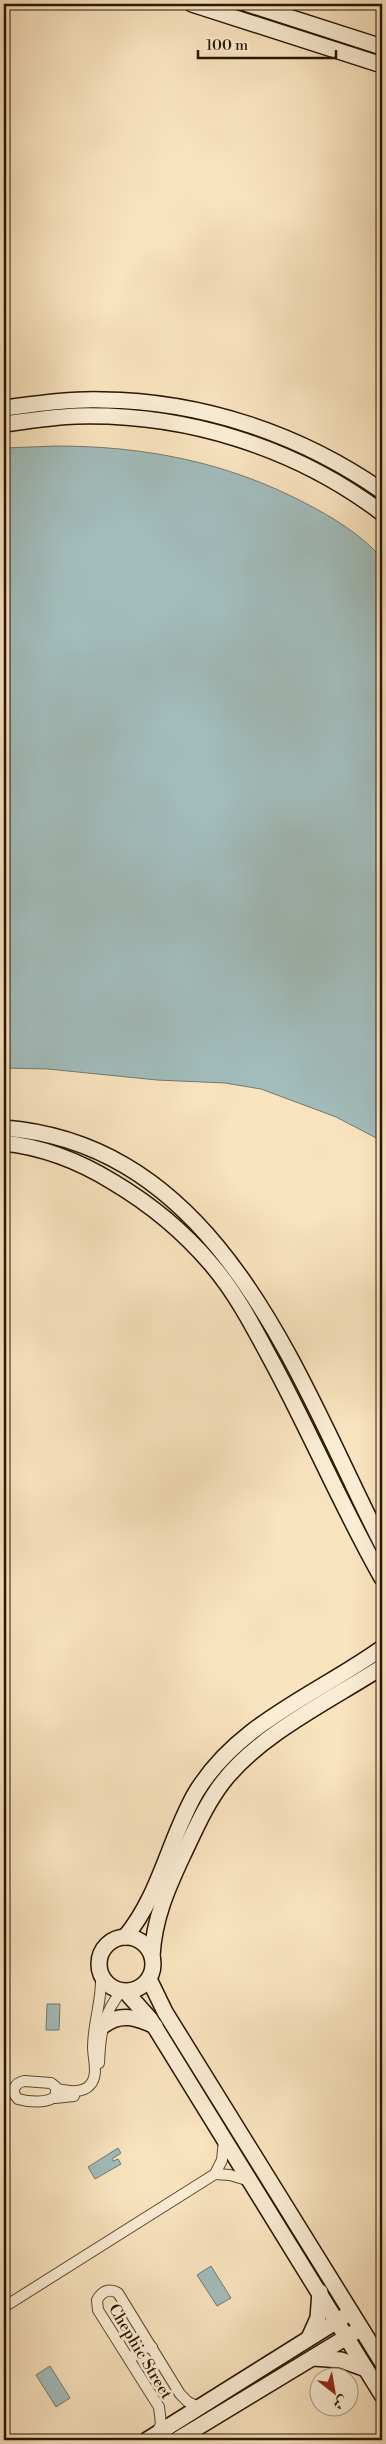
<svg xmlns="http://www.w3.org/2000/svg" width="386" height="2444" viewBox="0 0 386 2444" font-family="'Libre Bodoni',Amiri,serif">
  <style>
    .water { fill: #a1bcbb; stroke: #717971 }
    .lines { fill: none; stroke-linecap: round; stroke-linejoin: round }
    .street-casing { stroke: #5d4930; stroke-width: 12 }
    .secondary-casing { stroke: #291501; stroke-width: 18 }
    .street { stroke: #fbedd5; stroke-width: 10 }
    .secondary { stroke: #fbedd5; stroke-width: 15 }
    .labels { text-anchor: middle; stroke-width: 5; stroke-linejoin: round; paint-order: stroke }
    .street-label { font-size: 16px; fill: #291501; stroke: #fbedd5 }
  </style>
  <rect width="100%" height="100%" fill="#f9e4bf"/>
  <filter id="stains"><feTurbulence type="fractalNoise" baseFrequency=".004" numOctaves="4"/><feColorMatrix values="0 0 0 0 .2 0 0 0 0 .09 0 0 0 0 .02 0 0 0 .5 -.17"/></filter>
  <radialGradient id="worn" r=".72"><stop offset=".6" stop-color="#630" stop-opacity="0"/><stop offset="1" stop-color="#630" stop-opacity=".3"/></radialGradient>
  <!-- water -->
  <g class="water">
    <path d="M56,446C144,446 227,462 305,503C334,518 360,534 382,558V1141L336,1117L261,1089L225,1083L157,1080L48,1069L4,1068V448Z"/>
    <path d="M47,2004H60L59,2030H46Z"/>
    <path d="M118,2148L121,2153L112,2159L113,2161L118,2159L121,2164L95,2179L88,2167Z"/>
    <path d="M211,2266L231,2298L217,2306L197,2275Z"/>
    <path d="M50,2366L70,2398L56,2407L36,2375Z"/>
  </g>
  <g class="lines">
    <defs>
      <g id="street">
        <path d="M99,2063C100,2036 103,2012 122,1991"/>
        <path d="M24,2081L51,2083L56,2087V2095C50,2104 28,2102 18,2099C10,2091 15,2083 24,2081Z"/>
        <path d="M57,2089C67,2091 82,2094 90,2085C99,2075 93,2059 93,2047C93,2023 102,2001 101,1977"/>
        <path d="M55,2098L74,2096"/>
        <path d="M215,2174L230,2175L250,2181"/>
        <path d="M4,2307L215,2174L222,2160L224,2140"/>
        <path d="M130,2360L139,2349L152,2347"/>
        <path d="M156,2434L161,2424L159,2407L98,2310L97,2300C102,2291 109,2288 118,2293L180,2394L188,2402L199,2407"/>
      </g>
      <g id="secondary">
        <path d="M192,4L382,65"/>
        <path d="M248,4L382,47"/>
        <path d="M4,408C36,404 69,399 102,400C202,401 300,434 382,491"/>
        <path d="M4,424C28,421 51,417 76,416C185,413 295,447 382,513"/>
        <path d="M4,1128C222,1145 298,1380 382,1544"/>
        <path d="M4,1143C43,1147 79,1161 113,1182C150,1204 183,1231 211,1264C235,1292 252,1324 269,1356C309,1429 341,1506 382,1578"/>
        <circle cx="126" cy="1964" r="27"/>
        <path d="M125,1937C159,1897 169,1840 195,1794C237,1723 318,1694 382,1648"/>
        <path d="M152,1956C154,1919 167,1889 183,1855C195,1830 206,1804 223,1782C260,1734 331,1700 382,1667"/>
        <path d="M149,1979L165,2012L382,2362"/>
        <path d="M126,1992L150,2019L382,2395"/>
        <path d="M104,2025C121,2012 137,2018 155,2026"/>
        <path d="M309,2338L318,2318L320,2292"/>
        <path d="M313,2358L341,2360L366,2369"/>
        <path d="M147,2440L345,2316"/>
        <path d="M177,2440L355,2332"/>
      </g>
    </defs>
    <!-- street casing -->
    <use href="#street" class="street-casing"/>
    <!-- secondary casing -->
    <use href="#secondary" class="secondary-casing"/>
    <!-- street -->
    <use href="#street" class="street"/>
    <!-- secondary -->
    <use href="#secondary" class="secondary"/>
  </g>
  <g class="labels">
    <!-- street labels -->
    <g class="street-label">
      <text transform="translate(141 2351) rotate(59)" y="6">Chephic Street</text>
    </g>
  </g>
  <!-- margin -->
  <rect width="386" height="2444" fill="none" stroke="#f9e4bf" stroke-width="20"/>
  <rect x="5" y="5" width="376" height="2434" fill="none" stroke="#291501" stroke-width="2.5"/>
  <rect x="10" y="10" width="366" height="2424" fill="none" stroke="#291501"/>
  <!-- north arrow -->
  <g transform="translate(334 2392) rotate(149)"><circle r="24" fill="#fbedd5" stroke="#a79780"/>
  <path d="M0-4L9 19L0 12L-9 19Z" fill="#8f2418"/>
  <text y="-8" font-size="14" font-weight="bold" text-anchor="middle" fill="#291501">ش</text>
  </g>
  <!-- scale -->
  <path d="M198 50v8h138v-8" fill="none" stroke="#291501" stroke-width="2.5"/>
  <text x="206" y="50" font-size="15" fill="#291501" stroke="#fbedd5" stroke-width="4" paint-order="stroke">100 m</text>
  <rect width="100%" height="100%" filter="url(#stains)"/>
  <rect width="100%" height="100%" fill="url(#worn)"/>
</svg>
